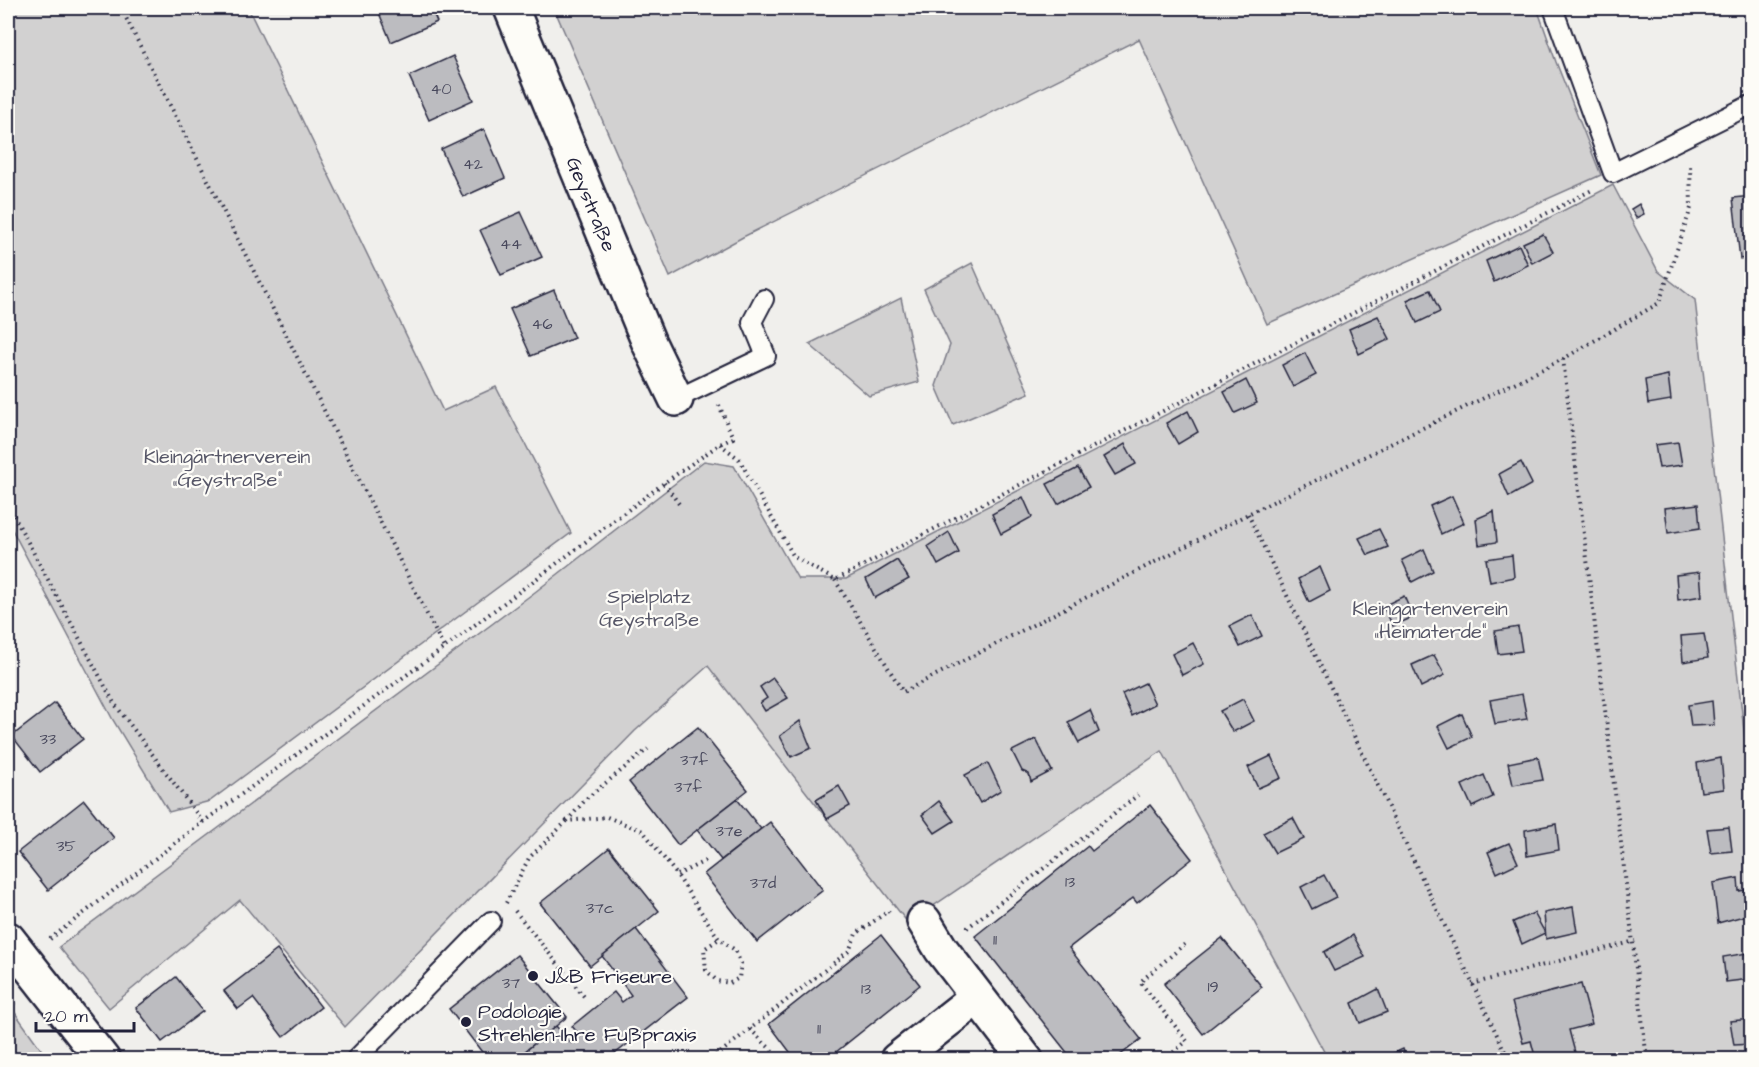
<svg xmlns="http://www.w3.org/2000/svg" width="1759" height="1067" viewBox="0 0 1759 1067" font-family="'Architects Daughter',sans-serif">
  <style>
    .green { fill: #d2d1d1; stroke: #7a7a86; stroke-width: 1.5 }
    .building { fill: #bcbcc0; stroke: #22223b; stroke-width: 1.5 }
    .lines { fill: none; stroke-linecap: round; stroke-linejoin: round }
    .lane-casing { stroke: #22223b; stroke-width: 22 }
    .street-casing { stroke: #22223b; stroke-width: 38 }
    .secondary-casing { stroke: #22223b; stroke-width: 38 }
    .path { stroke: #22223b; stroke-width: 4; stroke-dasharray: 1.5 4.5; stroke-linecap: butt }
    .lane { stroke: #fdfcf7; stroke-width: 18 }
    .street { stroke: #fdfcf7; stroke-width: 33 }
    .secondary { stroke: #fdfcf7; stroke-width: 33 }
    .poi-dot { fill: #22223b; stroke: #fdfcf7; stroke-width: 2 }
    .labels { text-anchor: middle; stroke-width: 4.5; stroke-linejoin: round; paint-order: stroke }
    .number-label { font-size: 16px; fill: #48485c }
    .street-label { font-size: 20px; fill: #22223b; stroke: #fdfcf7 }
    .park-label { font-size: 20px; fill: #575768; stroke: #fdfcf7 }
    .poi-label { font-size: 20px; fill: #22223b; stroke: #fdfcf7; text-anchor: start }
  </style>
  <rect width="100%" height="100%" fill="#f0efec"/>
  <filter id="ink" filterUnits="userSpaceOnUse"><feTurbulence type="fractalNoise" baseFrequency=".0167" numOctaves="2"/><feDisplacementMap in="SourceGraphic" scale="12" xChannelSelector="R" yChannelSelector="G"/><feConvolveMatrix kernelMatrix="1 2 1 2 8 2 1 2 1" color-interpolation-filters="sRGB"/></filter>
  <g filter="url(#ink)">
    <!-- green -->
    <g class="green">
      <path d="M8,8H248L443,411L496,387L571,533L210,801L169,812L113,720L8,522Z"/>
      <path d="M554,8H1187L1190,13L1203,8H1537L1556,62L1601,175L1267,324L1139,39L743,237L670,277Z"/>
      <path d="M1613,185L1658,271L1695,300L1751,792V1059H1328L1162,751L908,923L708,666L635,731L345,1027L240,900L109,1008L59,947L535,592L704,461L734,466L798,579H846Z"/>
      <path d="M972,263L1029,393L953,425L936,386L950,345L924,289Z"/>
      <path d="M901,298L919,382L869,396L809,344Z"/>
      <path d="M8,1003L48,1059H8Z"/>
    </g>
    <!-- building -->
    <g class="building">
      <path d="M377,8H431L437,22L391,42Z"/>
      <path d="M1683,8H1722L1684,13Z"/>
      <path d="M453,56L473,100L429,120L409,76Z"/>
      <path d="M484,129L505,178L463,197L441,149Z"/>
      <path d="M1752,196V257L1740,259L1733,198Z"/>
      <path d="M1639,204L1644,214L1636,218L1631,209Z"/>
      <path d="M521,212L542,257L501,275L480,230Z"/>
      <path d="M1543,234L1553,252L1532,263L1523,243Z"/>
      <path d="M1519,245L1528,265L1494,282L1486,261Z"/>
      <path d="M554,290L574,338L531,356L510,309Z"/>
      <path d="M1430,290L1440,312L1417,323L1407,300Z"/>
      <path d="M1378,316L1390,339L1359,354L1349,329Z"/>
      <path d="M1752,325V349L1748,326Z"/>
      <path d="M1305,353L1316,375L1293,387L1282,365Z"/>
      <path d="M1668,375L1671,400L1648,404L1645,380Z"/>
      <path d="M1246,380L1257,403L1235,413L1224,392Z"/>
      <path d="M1188,411L1198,432L1178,444L1166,423Z"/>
      <path d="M1678,442L1682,465L1659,468L1655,445Z"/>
      <path d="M1125,444L1136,464L1115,475L1104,457Z"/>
      <path d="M1521,462L1532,484L1509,497L1499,474Z"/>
      <path d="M1078,468L1089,487L1058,504L1047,484Z"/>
      <path d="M1452,496L1464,523L1441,534L1430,506Z"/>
      <path d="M1023,497L1032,517L1001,534L992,514Z"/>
      <path d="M1698,504L1700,528L1668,533L1665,508Z"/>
      <path d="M1494,511L1497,542L1479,545L1476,519Z"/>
      <path d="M1379,529L1388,547L1368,555L1359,538Z"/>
      <path d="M949,532L959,553L938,565L928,546Z"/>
      <path d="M1424,549L1433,571L1412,582L1402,560Z"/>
      <path d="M1512,555L1514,577L1490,582L1486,559Z"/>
      <path d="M897,560L909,579L875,598L866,579Z"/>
      <path d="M1320,567L1330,591L1309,602L1298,579Z"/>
      <path d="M1700,572L1702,596L1678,600L1676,575Z"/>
      <path d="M1404,596L1413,617L1393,626L1383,606Z"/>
      <path d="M1252,615L1262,636L1240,647L1230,626Z"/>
      <path d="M1518,627L1522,651L1498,654L1495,631Z"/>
      <path d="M1704,634L1708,658L1683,662L1681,636Z"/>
      <path d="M1193,643L1204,664L1182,675L1172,654Z"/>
      <path d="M1434,655L1445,675L1421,687L1412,665Z"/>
      <path d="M773,678L788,698L765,711L760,703L767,698L760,687Z"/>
      <path d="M1145,683L1155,704L1132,716L1122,694Z"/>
      <path d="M1522,694L1527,719L1495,724L1490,700Z"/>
      <path d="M1243,699L1254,721L1233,732L1220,711Z"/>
      <path d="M1712,701L1714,725L1691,726L1688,705Z"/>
      <path d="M55,703L83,739L40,772L12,736Z"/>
      <path d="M1090,710L1099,732L1079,743L1068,722Z"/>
      <path d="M1462,714L1472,737L1449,748L1438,726Z"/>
      <path d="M800,721L811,748L791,757L780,736Z"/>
      <path d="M698,727L748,790L678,845L629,782Z"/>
      <path d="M1036,739L1052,771L1031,782L1029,774L1022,771L1012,751Z"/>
      <path d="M1271,756L1281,778L1258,788L1248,767Z"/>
      <path d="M1538,757L1543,780L1513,785L1508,763Z"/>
      <path d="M1721,758L1724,789L1701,792L1697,763Z"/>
      <path d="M988,763L1001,790L980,803L965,775Z"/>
      <path d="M1484,775L1493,797L1472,807L1462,785Z"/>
      <path d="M839,786L850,806L827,819L816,800Z"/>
      <path d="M737,799L761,829L721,860L697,830Z"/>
      <path d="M84,800L114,838L48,890L18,852Z"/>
      <path d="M939,801L954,821L935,833L922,815Z"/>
      <path d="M1150,805L1192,859L1137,903L1133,898L1069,948L1141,1039L1114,1060H1073L975,936L1088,846L1092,851Z"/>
      <path d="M1293,818L1304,839L1275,853L1263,833Z"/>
      <path d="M770,822L823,890L757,942L704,874Z"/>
      <path d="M1556,824L1559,850L1527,856L1525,830Z"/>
      <path d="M1729,827L1732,851L1711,853L1707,829Z"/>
      <path d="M1509,843L1518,863L1497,873L1488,852Z"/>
      <path d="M609,848L659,911L590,966L540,903Z"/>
      <path d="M1324,875L1336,897L1312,909L1301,887Z"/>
      <path d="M1738,878L1739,891L1750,889L1751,914L1718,923L1713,883Z"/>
      <path d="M1573,907L1577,932L1546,939L1544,913Z"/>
      <path d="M1534,913L1545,933L1522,944L1513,922Z"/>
      <path d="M636,929L688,997L607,1060H528L523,1053L556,1026L571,1043L580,1036L572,1026L614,992L622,1002L631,995L602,956Z"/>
      <path d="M881,935L920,985L826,1060H796L769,1024Z"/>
      <path d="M1353,935L1365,957L1334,971L1324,952Z"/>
      <path d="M1222,938L1262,987L1203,1034L1164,984Z"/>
      <path d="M277,950L321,1007L283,1037L253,998L238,1009L224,991Z"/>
      <path d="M1747,953L1750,979L1726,982L1723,957Z"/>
      <path d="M517,955L567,1017L514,1060H488L449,1009Z"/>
      <path d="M176,977L203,1011L162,1042L136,1008Z"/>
      <path d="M1581,984L1592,1024L1569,1030L1577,1060H1536L1531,1041L1523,1043L1512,1002Z"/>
      <path d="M1378,989L1387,1012L1360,1023L1352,1003Z"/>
      <path d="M1752,1019V1044L1734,1045L1730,1021Z"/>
      <path d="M1403,1049L1407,1060L1381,1059Z"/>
    </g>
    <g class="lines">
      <defs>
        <g id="lane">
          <path d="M1553,8L1613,173L1752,104"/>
          <path d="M676,399L766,356L752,322L764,299"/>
          <path d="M355,1060L491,921"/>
        </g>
        <g id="street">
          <path id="s1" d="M511,8L649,343L676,399"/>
          <path d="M924,921L941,949L1026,1060"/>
          <path d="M897,1060L977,997"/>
        </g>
        <path id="secondary" d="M8,939L103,1060"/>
      </defs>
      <!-- lane casing -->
      <use href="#lane" class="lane-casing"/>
      <!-- street casing -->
      <use href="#street" class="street-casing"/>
      <!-- secondary casing -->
      <use href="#secondary" class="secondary-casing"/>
      <!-- path -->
      <g class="path">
        <path d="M121,8L444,648"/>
        <path d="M1563,359L1647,1060"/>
        <path d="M720,444L739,459L794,557L835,580L1594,189"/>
        <path d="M664,483L679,504"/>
        <path d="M8,505L114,703L203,822"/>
        <path d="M1248,514L1509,1060"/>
        <path d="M835,580L903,692L1248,514L1563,359L1659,303L1691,208L1690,163"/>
        <path d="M567,821L587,798L648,749"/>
        <path d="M677,875L707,860"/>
        <path d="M506,903L529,858L567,821L607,817L643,831L677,875L719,939L735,950L741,964L739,978L730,983L717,981L706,970L704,949L719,939"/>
        <path d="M515,911L586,999"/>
        <path d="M967,928L1138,795"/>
        <path d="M50,939L203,822L444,648L664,483L720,444L733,438L719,405"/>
        <path d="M1472,984L1635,941"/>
        <path d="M750,1029L782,1060"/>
        <path d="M8,1034L14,1001"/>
        <path d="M711,1060L849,951L856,934L888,911L892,915"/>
        <path d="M1164,1060L1187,1041L1140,982L1185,944"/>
      </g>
      <!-- lane -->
      <use href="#lane" class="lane"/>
      <!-- street -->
      <use href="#street" class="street"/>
      <!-- secondary -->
      <use href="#secondary" class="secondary"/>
    </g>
  </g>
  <!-- markers -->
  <g class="poi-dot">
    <circle cx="533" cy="976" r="6"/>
    <circle cx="466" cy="1022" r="6"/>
  </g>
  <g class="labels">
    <!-- number labels -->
    <g class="number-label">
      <text x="441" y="94">40</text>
      <text x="473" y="169">42</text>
      <text x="511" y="249">44</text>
      <text x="542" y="329">46</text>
      <text x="48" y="744">33</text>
      <text x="694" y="765">37f</text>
      <text x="688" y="792">37f</text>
      <text x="729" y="836">37e</text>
      <text x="66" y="851">35</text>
      <text x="1070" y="887">13</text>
      <text x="763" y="888">37d</text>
      <text x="600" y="913">37c</text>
      <text x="995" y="945">11</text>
      <text x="511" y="988">37</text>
      <text x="1213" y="992">19</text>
      <text x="866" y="994">13</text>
      <text x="819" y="1034">11</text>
    </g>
    <!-- street labels -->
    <g class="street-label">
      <text dy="7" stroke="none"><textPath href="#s1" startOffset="212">Geystraße</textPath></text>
    </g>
    <!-- park labels -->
    <g class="park-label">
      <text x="227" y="463">Kleingärtnerverein<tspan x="227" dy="23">„Geystraße“</tspan></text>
      <text x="649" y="603">Spielplatz<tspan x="649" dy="23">Geystraße</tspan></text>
      <text x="1430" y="615">Kleingartenverein<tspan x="1430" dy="23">„Heimaterde“</tspan></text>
    </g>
    <!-- poi labels -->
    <g class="poi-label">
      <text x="545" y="983">J&amp;B Friseure</text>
      <text x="478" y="1018">Podologie<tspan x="478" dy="23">Strehlen-Ihre Fußpraxis</tspan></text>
    </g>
  </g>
  <!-- margin -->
  <rect width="1759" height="1067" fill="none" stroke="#fdfcf7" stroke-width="30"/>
  <rect x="15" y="15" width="1729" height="1037" fill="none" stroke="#22223b" stroke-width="2" filter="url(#ink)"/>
  <!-- scale -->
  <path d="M36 1022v9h98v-9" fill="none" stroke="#22223b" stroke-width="3"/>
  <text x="45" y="1022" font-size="18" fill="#22223b" stroke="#fdfcf7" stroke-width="4.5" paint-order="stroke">20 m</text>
</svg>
